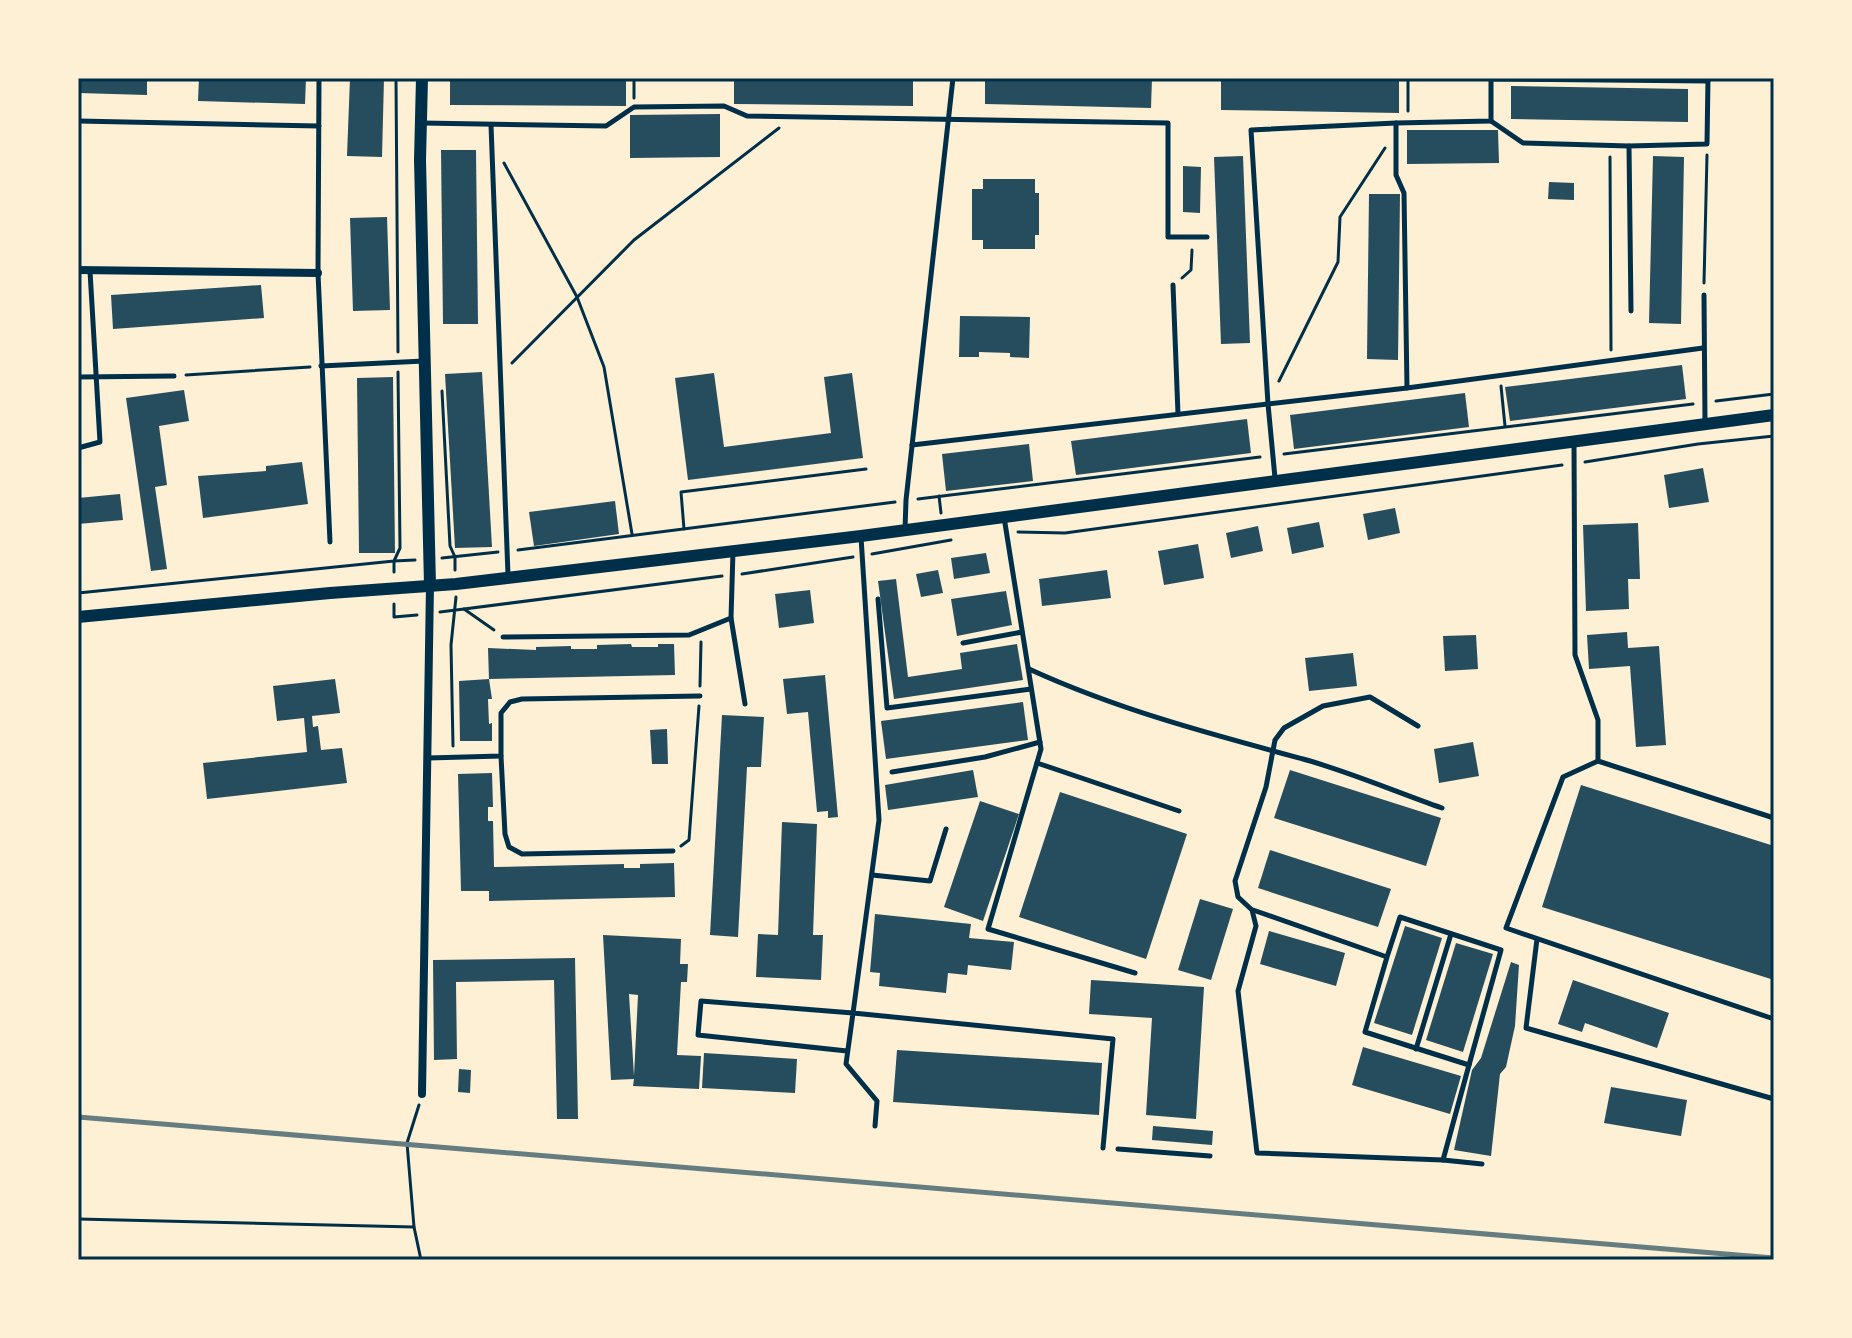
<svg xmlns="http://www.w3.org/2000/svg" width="1852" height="1338" viewBox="0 0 1852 1338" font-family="'PT Sans Narrow',sans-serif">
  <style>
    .building { fill: #264d5e; fill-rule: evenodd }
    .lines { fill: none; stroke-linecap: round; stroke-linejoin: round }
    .path { stroke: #003049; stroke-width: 3 }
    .service { stroke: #003049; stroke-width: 5 }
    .minor { stroke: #003049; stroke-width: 8 }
    .tertiary { stroke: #003049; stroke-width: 12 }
    .rail { stroke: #657d81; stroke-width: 5 }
    .neatline { fill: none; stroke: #003049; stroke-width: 3 }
  </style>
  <rect width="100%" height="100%" fill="#fdf0d5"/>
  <!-- building -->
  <g class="building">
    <path d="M78,78H147V95L78,93Z"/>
    <path d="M199,78H306L305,104L198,101Z"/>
    <path d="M350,78H384L382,157L347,156Z"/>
    <path d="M450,78H626V106L450,105Z"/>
    <path d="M734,78H913V106L734,104Z"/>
    <path d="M985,78H1152L1151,108L985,104Z"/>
    <path d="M1221,78L1399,80V113L1221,110Z"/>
    <path d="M1511,86L1688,89V122L1511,119Z"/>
    <path d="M720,114V157L630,158V115Z"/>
    <path d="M1407,130H1498L1499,163L1407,164Z"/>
    <path d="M441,150H476L478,324H443Z"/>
    <path d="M1243,156L1250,343L1221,344L1214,157Z"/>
    <path d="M1653,156L1684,157L1681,324L1649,323Z"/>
    <path d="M1183,166L1201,167L1200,213L1183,212Z"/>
    <path d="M983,179H1035V193H1039V235H1035V249H983V240H972V189H983Z"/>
    <path d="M1549,182L1574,183V200L1548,199Z"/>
    <path d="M1369,194H1400L1398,360L1367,359Z"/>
    <path d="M387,217L390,310L353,311L350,218Z"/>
    <path d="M261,285L264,318L113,329L111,295Z"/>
    <path d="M960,316L1030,317L1029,358L1010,357V353L979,352V357H959Z"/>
    <path d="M1682,365L1686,399L1510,421L1505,387Z"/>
    <path d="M482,372L492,547L455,548L445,374Z"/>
    <path d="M714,373L724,447L831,433L824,377L852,373L863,458L688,480L675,378Z"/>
    <path d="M393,377L395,553H359L357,378Z"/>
    <path d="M184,390L189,421L159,426L167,485L155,487L167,569L151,571L126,398Z"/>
    <path d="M1465,393L1469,427L1294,449L1290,415Z"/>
    <path d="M1247,419L1251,453L1076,475L1071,441Z"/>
    <path d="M1029,444L1033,481L946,491L942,454Z"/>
    <path d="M302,462L308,504L203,518L198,476L266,471V466Z"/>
    <path d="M1703,468L1709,502L1669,508L1664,475Z"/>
    <path d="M120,494L123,520L78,524V498Z"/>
    <path d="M615,501L619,534L534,546L529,512Z"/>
    <path d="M1395,508L1400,533L1368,540L1363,514Z"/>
    <path d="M1319,522L1324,547L1292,554L1287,528Z"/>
    <path d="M1638,523L1640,579H1628L1629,609L1586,611L1583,525Z"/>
    <path d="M1258,526L1263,551L1231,558L1226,533Z"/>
    <path d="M1198,544L1204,578L1164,585L1158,551Z"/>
    <path d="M986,553L990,573L954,579L951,558Z"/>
    <path d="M938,570L943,593L921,597L916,574Z"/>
    <path d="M1107,570L1111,598L1042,606L1039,579Z"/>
    <path d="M896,579L908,677L962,669L960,653L1017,644L1023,680L894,699L878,581Z"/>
    <path d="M810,590L814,623L779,628L775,594Z"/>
    <path d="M1006,591L1012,625L957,636L951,599Z"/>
    <path d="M1627,632L1628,648L1659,646L1666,745L1636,747L1630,666L1589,669L1587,635Z"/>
    <path d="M1476,635L1478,669L1445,671L1443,636Z"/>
    <path d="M631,644L632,647H658V644H674L675,675L489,679L488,648L536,650V647L571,646V649H597V645Z"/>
    <path d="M1353,653L1357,686L1309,691L1305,658Z"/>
    <path d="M825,675L838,817L828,818V811L817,812L808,712L787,714L783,679Z"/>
    <path d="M335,679L340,713L312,716L313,727L318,726L321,750L342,748L347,783L207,799L203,763L307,752L304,718L277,721L273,686Z"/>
    <path d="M489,679L492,699H488L489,724L492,723V741H460L459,681Z"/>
    <path d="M1023,702L1028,740L886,759L881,721Z"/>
    <path d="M722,715L764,717L761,767H747L738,937L710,935Z"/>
    <path d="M667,729L668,764H652L650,730Z"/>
    <path d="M1473,742L1479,776L1439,783L1434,749Z"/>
    <path d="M973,770L978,797L888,810L885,785Z"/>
    <path d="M1290,770L1441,818L1426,866L1274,818Z"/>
    <path d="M492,773L493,807H488V821H493L494,867L624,864V868H640V864L674,863L675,897L489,901V891H461L458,774Z"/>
    <path d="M1581,785L1774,846V980L1542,907Z"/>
    <path d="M1060,792L1187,834L1146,959L1019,917Z"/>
    <path d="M980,801L1019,814L983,921L944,907Z"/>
    <path d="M782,822L817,824L813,935H823L821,980L756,977L758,934L778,935Z"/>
    <path d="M1270,850L1391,889L1378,927L1258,888Z"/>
    <path d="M1200,899L1233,909L1211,980L1178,970Z"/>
    <path d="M875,914L971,924L969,938L1014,942L1011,970L968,965L967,975L948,973L946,993L879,986L880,973L870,972Z"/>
    <path d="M1405,926L1442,938L1412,1035L1374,1023Z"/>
    <path d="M1269,931L1345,953L1336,986L1260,964Z"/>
    <path d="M603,935L681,939L680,964H688L687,982H681L677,1055L701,1056L699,1089L633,1086L634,1079L611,1080ZM629,994L638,995L634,1076Z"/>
    <path d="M1456,943L1493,954L1463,1052L1426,1040Z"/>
    <path d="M575,958L578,1119H557L554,980L456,982L457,1059L434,1060L433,960Z"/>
    <path d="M1511,962L1519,965L1515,1026L1506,1067L1500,1074L1491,1156L1454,1150L1472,1070L1481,1058Z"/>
    <path d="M1091,980L1204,987L1196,1119L1146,1115L1152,1018L1089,1014Z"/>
    <path d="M1573,980L1669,1013L1657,1048L1585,1023L1582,1032L1558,1024Z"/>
    <path d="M1363,1047L1461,1076L1450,1114L1352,1085Z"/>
    <path d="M897,1050L1102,1063L1099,1115L893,1102Z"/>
    <path d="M704,1053L797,1059L795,1093L702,1088Z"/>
    <path d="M459,1069L471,1070L470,1093L458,1092Z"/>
    <path d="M1611,1087L1687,1100L1681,1136L1604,1123Z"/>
    <path d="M1153,1126L1213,1131L1212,1145L1152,1140Z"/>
  </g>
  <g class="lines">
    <!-- path -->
    <g class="path">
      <path d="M396,78L398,352"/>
      <path d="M634,98V78"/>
      <path d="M1408,111V78"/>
      <path d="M1610,157L1611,350"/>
      <path d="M504,163L577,297L604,367L632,534"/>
      <path d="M1182,278L1191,270L1192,250"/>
      <path d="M1704,283L1707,155"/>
      <path d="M512,363L634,240L779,128"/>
      <path d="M186,375L310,367"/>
      <path d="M1279,381L1338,262L1340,217L1385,148"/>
      <path d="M1501,386L1505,426"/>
      <path d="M442,391L450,546L455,557V570"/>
      <path d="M1716,401L1774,394"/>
      <path d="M1284,454L1693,404"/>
      <path d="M1585,462L1698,444L1774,436"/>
      <path d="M939,496L941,513"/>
      <path d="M918,499L1260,457"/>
      <path d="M684,529L681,492L866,469"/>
      <path d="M1018,532L1065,533L1562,465"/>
      <path d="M518,550L895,502"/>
      <path d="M872,554L951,540"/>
      <path d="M442,558L498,552"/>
      <path d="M394,572V561L415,560"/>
      <path d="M742,574L853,557"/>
      <path d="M78,593L394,561L400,548L398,372"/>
      <path d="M394,604V617L417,615"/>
      <path d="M464,609L722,576"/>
      <path d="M440,612L464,609L494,630"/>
      <path d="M700,686L701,642"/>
      <path d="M453,746L451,645L456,597"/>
      <path d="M681,846L689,840L699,706"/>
      <path d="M78,1219L414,1227L407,1143L419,1105"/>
      <path d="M414,1227L421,1260"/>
    </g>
    <!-- service -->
    <g class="service">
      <path d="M319,78L318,273L330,542"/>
      <path d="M1491,79L1708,81"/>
      <path d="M78,121L319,126"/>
      <path d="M1491,121L1523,143L1629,146"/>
      <path d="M422,123L606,126L634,107L724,106L747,116L1168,123V237H1207"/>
      <path d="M491,125L508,575"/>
      <path d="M1173,285L1178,414"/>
      <path d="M1704,295L1705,423"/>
      <path d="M1631,311L1629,146L1707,144L1708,78"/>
      <path d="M321,366L424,361"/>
      <path d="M78,377L174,376"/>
      <path d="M1407,388L1404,193L1396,175V123L1491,121V78"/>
      <path d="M1574,444L1575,655L1598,720V761L1774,818"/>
      <path d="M912,445L1407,388L1703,348"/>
      <path d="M78,448L100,442L90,271"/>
      <path d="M1275,478L1268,404L1251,130L1396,123"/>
      <path d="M1004,517L1041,749L988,929L1135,973"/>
      <path d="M905,530L906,500L953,78"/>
      <path d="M861,537L879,820L853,1013L1113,1039L1103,1148"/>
      <path d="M878,599L887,708L1031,689"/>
      <path d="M731,618L745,704"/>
      <path d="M503,637L689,635L731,618L733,551"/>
      <path d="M963,643L1022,632"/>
      <path d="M1029,669C1116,709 1210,734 1303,759C1350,772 1396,792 1442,808"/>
      <path d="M1418,726L1370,697L1323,706L1284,728L1275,740L1266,787L1235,881L1238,897L1252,910L1256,926L1238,991L1257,1153L1443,1160L1482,1164"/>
      <path d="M501,756L505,834L509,847L522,854L673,851"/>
      <path d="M428,758L501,756V713L510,702L522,699L700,696"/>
      <path d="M1598,761L1563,777L1506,928L1774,1019"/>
      <path d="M1037,763L1179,811"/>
      <path d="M892,772L985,757L1040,742"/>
      <path d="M872,875L930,881L946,829"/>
      <path d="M1253,910L1387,957L1400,917L1501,950L1469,1065L1365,1032L1387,957"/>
      <path d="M1537,939L1526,1028L1774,1099"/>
      <path d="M1416,1049L1451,934"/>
      <path d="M847,1051L698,1035L701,1001L853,1013L846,1064L877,1101L875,1126"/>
      <path d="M1118,1149L1210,1156"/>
      <path d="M1443,1160L1469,1065"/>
    </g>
    <!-- minor -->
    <g class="minor">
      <path d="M78,270L318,273"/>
      <path d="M422,1094L430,585"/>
    </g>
    <!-- tertiary -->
    <g class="tertiary">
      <path d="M422,78L420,160L430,585"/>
      <path d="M78,617L330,593L456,584L861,536L1774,415"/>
    </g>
    <!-- rail -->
    <path class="rail" d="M78,1117L1774,1258"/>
  </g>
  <!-- border -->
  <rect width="1852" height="1338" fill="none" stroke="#fdf0d5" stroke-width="160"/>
  <rect x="80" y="80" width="1692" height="1178" class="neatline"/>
</svg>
